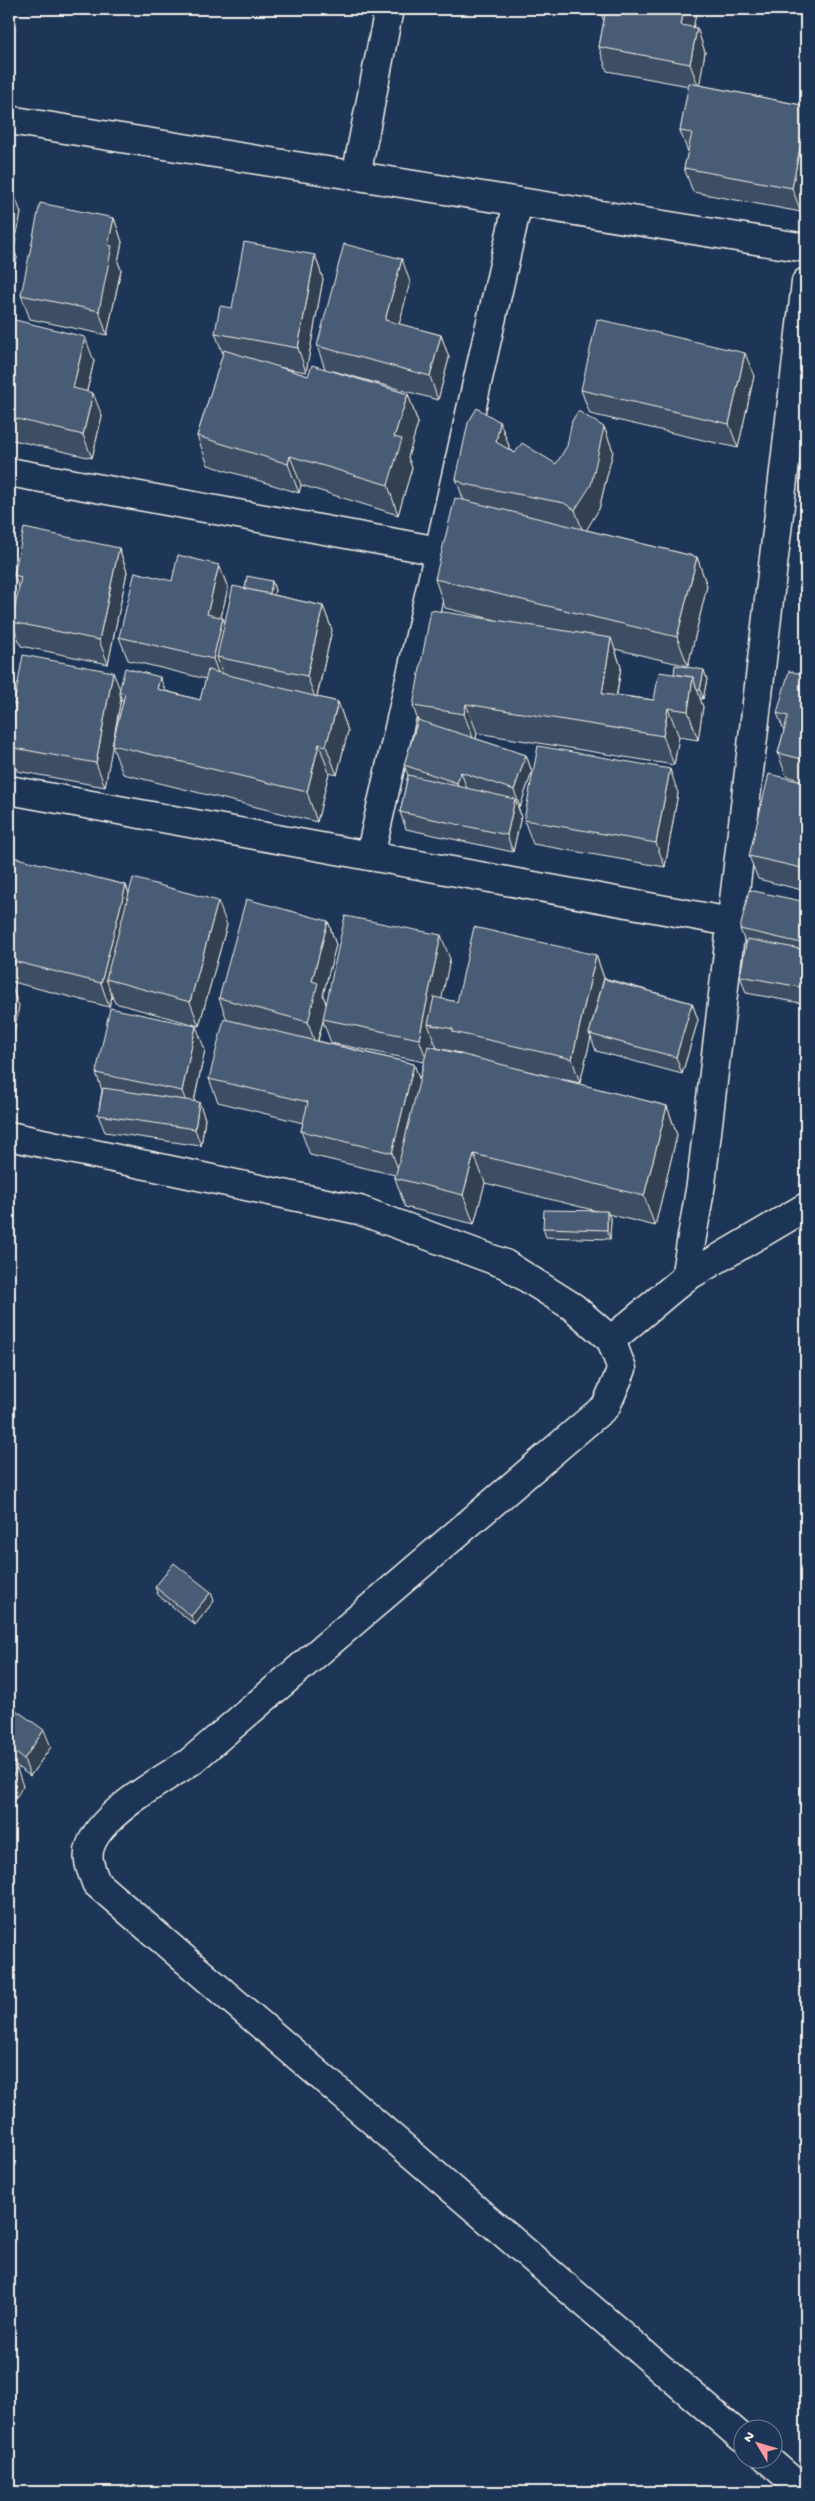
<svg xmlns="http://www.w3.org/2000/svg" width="815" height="2501" viewBox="0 0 815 2501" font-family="'Gochi Hand',sans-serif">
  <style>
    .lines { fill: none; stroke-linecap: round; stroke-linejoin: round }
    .street-casing { stroke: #f4f1e8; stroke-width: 31 }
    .street { stroke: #1d3557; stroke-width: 28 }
    .wall { fill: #3e4e64; stroke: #f4f1e8; fill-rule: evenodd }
    .shaded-wall { fill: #324051; stroke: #f4f1e8 }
    .building { fill: #485b74; stroke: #f4f1e8 }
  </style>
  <rect width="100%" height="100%" fill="#1d3557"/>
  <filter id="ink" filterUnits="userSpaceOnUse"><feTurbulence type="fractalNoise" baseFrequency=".02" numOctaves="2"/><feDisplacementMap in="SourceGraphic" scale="10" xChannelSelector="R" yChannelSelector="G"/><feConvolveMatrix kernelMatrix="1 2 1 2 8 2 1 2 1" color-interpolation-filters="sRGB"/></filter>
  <g filter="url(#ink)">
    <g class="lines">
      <defs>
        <g id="street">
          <path d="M9,120L806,248"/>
          <path d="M356,176L389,9"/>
          <path d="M9,472L439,551"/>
          <path d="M9,790L731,922"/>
          <path d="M370,856L518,202"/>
          <path d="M9,1136L359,1210L505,1264L573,1307L611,1340L622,1369L606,1406L190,1762C163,1779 82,1823 89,1861C90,1869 94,1876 96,1883L742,2438"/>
          <path d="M685,1278L806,1207"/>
          <path d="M611,1340L685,1278L701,1184L806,282"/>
          <path d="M766,2458L805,2492"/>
        </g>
      </defs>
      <!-- street casing -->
      <use href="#street" class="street-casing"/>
      <!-- street -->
      <use href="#street" class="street"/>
    </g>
    <!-- wall -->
    <g class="wall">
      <path d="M599,9H697L693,28H697L705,52L699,85L806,106V185L801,212L693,192L684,168L688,152L680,131L689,86L607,71L599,47L604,21Z"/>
      <path d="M9,195L21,213L14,248L13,247L17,258L9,286Z"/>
      <path d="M114,218L122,242L118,262L121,270L107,335L30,319L21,295Z"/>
      <path d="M315,255L323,279L306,372L278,367L308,376L325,369L317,346L410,282L399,324L441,335L449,358L438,400L333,371L408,394L418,423L408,457L412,468L398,515L301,485L299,493L208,465L197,436L223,354L215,333L232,308Z"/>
      <path d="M9,327L94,361L87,391L102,416L92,458L9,439Z"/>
      <path d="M754,376L738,448L590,414L581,390Z"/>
      <path d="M500,422L509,446L508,449L515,453L556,464L604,427L613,451L599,509L586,530L697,557L707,586L688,666L615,649L621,667L617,695L654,700L707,679L703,699L700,698L703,707L698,740L679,737L674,765L477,733L476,739L526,755L532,772L520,807L518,806L521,816L513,852L406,829L400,812L408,775L404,765L418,721L413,706L496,620L445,608L435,579L464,501L456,479Z"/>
      <path d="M119,548L127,572L108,664L21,646L12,622L19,588L14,575Z"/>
      <path d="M219,565L228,588L221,617L225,622L245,589L272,581L275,590L274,595L323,606L332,630L317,697L338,702L348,731L337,775L329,773L317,822L123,774L112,746L105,787L17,771L9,748L16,708L14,704L120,689L166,691L200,700L206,679L128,660L119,637L172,581ZM121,698L123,703L113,741Z"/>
      <path d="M806,675V782L786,776L778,753L784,731L777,713Z"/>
      <path d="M806,783V891L758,879L749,856Z"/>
      <path d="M678,793L665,867L533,844L524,820Z"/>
      <path d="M9,858L126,885L129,894L227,925L199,1026L115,1003L112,996L109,1007L9,981Z"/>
      <path d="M806,902V1004L746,993L740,976L746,945L740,929Z"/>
      <path d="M328,921L336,945L323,995L326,1004L450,959L441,999L457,1002L596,955L604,978L692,1003L698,1020L682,1074L596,1051L591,1037L580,1083L518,1069L667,1106L677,1135L655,1226L608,1214L611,1220L610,1239L546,1237L543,1228L597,1211L485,1183L474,1224L405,1207L395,1178V1175L310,1155L301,1131L303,1123L218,1102L209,1079L227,1020L219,998ZM323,1021L331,1043L424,1062L419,1080L414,1064L318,1041ZM433,1038L437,1048L460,1053L461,1054L431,1047Z"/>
      <path d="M205,1050L194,1102H199L205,1119L201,1146L105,1132L98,1115L102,1090L96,1073Z"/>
      <path d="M155,1587L214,1601L195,1625L158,1595Z"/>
      <path d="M9,1705L51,1747L30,1776L9,1761Z"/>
    </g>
    <!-- shaded-wall -->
    <g class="shaded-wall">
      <path d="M684,9H697L689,49L681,25Z"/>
      <path d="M697,28L705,52L699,88L690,64Z"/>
      <path d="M806,117V185L801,212L792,188Z"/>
      <path d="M15,196L21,213L14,248L9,234V225Z"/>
      <path d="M114,218L122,242L118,262L121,270L107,335L99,311L108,245Z"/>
      <path d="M11,241L17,258L9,286V248Z"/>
      <path d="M315,255L323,279L306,372L298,348Z"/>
      <path d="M402,259L410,282L394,344L385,320Z"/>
      <path d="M441,335L449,358L438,400L430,376Z"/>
      <path d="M85,337L94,361L82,411L73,388Z"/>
      <path d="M745,353L754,376L738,448L729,424Z"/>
      <path d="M93,393L102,416L92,458L83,435Z"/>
      <path d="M408,394L418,423L408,457L412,468L398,515L388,485L394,437Z"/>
      <path d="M500,422L509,446L505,465L496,442Z"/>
      <path d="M604,427L613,451L599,509L584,534L575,510Z"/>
      <path d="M290,456L301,485L299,493L288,464Z"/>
      <path d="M119,548L127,572L108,664L99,640Z"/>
      <path d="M697,557L707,586L688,666L677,637Z"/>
      <path d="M219,565L228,588L216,638L207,614Z"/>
      <path d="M272,581L275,590L271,610L268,601Z"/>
      <path d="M323,606L332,630L316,700L307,676Z"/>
      <path d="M223,618L232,642L217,657L223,675L222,683L213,659Z"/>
      <path d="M611,638L621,667L612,723L602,694Z"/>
      <path d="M704,670L707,679L703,699L700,690Z"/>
      <path d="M113,672L121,692H119L121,698L105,787L96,763Z"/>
      <path d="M160,677L171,706L157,689Z"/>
      <path d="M693,677L703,707L698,740L688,711Z"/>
      <path d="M338,702L348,731L337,775L326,746Z"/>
      <path d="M466,704L477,733L475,743L464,714Z"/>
      <path d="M668,708L679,737L674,765L663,736Z"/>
      <path d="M319,744L329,773L317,822L307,792Z"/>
      <path d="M526,755L532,772L520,807L514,790Z"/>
      <path d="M670,769L678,793L665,867L656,843Z"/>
      <path d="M461,772L467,789L463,800L457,783Z"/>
      <path d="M515,799L521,816L513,852L507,835Z"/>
      <path d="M126,885L134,909L106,979L112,996L109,1007L101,983Z"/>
      <path d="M218,901L227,925L199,1026L190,1002Z"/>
      <path d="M328,921L336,945L323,995L327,1007L323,1019V1021L316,1046L308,1022L312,981Z"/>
      <path d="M441,935L450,959L436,1026L428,1024L433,1038L428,1063L419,1039Z"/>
      <path d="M596,955L604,978L589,1034L591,1037L580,1083L572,1059Z"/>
      <path d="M10,982L19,1006L9,1061V990Z"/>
      <path d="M692,1003L698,1020L682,1074L676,1057Z"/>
      <path d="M196,1026L205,1050L191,1115L182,1091Z"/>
      <path d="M414,1064L422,1087L401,1177L392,1153Z"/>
      <path d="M199,1102L205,1119L201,1146L195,1129Z"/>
      <path d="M667,1106L677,1135L655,1226L644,1196Z"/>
      <path d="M474,1154L485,1183L474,1224L463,1195Z"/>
      <path d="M607,1211L611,1220L610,1239L607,1230Z"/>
      <path d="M211,1592L214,1601L195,1625L191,1616Z"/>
      <path d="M44,1730L51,1747L30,1776L24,1759Z"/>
      <path d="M17,1769L23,1786L9,1809V1782Z"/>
    </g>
    <!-- building -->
    <g class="building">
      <path d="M606,9H684L681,25L697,28L690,64L599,47Z"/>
      <path d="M689,83L806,106V117L792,188L684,168L692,133L680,131Z"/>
      <path d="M9,195L15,196L9,225Z"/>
      <path d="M40,203L114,218L108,245L112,246L99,311L21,295Z"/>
      <path d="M244,242L315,255L298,348L215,333L220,306L232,308Z"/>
      <path d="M344,244L402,259L385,320L441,335L430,376L317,346Z"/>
      <path d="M11,319L85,337L73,388L93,393L83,435L9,417V327Z"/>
      <path d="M597,319L745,353L729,424L581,390Z"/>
      <path d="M224,350L308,376L312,365L408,394L394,437L402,439L388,485L290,456L288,464L197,436Z"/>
      <path d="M477,408L500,422L496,442L515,453L522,443L556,464L567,446L572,421L578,411L604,427L591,485L575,510L564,503L464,484L456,479L468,423Z"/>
      <path d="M455,498L697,557L677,637L435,579Z"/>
      <path d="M24,528L119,548L99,640L12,622L21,577L14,575Z"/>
      <path d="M178,555L219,565L207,614L223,618L213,659L119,637L135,572L172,581Z"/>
      <path d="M247,576L272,581L270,594L245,589Z"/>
      <path d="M233,586L323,606L307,676L217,657Z"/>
      <path d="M431,610L611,638L602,694L654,700L659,672L693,677L688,711L668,708L663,736L466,704L464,714L413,706Z"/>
      <path d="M23,655L113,672L96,763L9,747L16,704H14Z"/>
      <path d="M675,665L704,670L700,690H697L693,677L674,674Z"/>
      <path d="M125,668L160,677L157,689L200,700L208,670L338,702L326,746L319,744L307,792L112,745L125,694L119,692Z"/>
      <path d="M789,671L806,675V760L778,753L788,716L777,713Z"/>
      <path d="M418,720L526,755L514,790L461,772L457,783L404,765Z"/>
      <path d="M538,746L670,769L656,843L524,820Z"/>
      <path d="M769,774L806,783V869L749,856Z"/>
      <path d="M408,775L515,799L507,835L400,812Z"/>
      <path d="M9,856L126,885L101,983L9,960Z"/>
      <path d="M133,878L218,901L190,1002L106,979Z"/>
      <path d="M749,890L806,902V944L740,929Z"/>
      <path d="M246,899L328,921L312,981L318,983L308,1022L219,998Z"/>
      <path d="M345,916L441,935L419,1039L323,1019Z"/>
      <path d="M474,927L596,955L572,1059L453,1032V1029L428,1024L434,997L457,1002Z"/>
      <path d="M747,939L806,950V988L740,976Z"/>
      <path d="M604,979L692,1003L676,1057L589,1034Z"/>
      <path d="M110,1008L196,1026L182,1091L96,1073Z"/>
      <path d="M224,1019L414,1064L392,1153L301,1131L308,1102L209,1079Z"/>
      <path d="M428,1046L667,1106L644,1196L474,1154L463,1195L395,1178Z"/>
      <path d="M103,1088L199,1102L195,1129L98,1115Z"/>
      <path d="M544,1210L607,1211V1230L543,1228Z"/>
      <path d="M174,1563L211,1592L191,1616L155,1587Z"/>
      <path d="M9,1705L44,1730L24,1759L9,1748Z"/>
      <path d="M9,1763L17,1769L9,1782Z"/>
    </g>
  </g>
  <!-- margin -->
  <rect width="815" height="2501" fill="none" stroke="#1d3557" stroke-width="30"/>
  <rect x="15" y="15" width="785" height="2471" fill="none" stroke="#f4f1e8" stroke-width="2" filter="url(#ink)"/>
  <!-- north arrow -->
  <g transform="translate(758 2444) rotate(308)"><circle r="24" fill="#1d3557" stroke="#738091"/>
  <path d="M0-4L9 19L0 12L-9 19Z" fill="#ff9aa2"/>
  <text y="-8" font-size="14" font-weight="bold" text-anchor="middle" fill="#f4f1e8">N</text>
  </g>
</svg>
